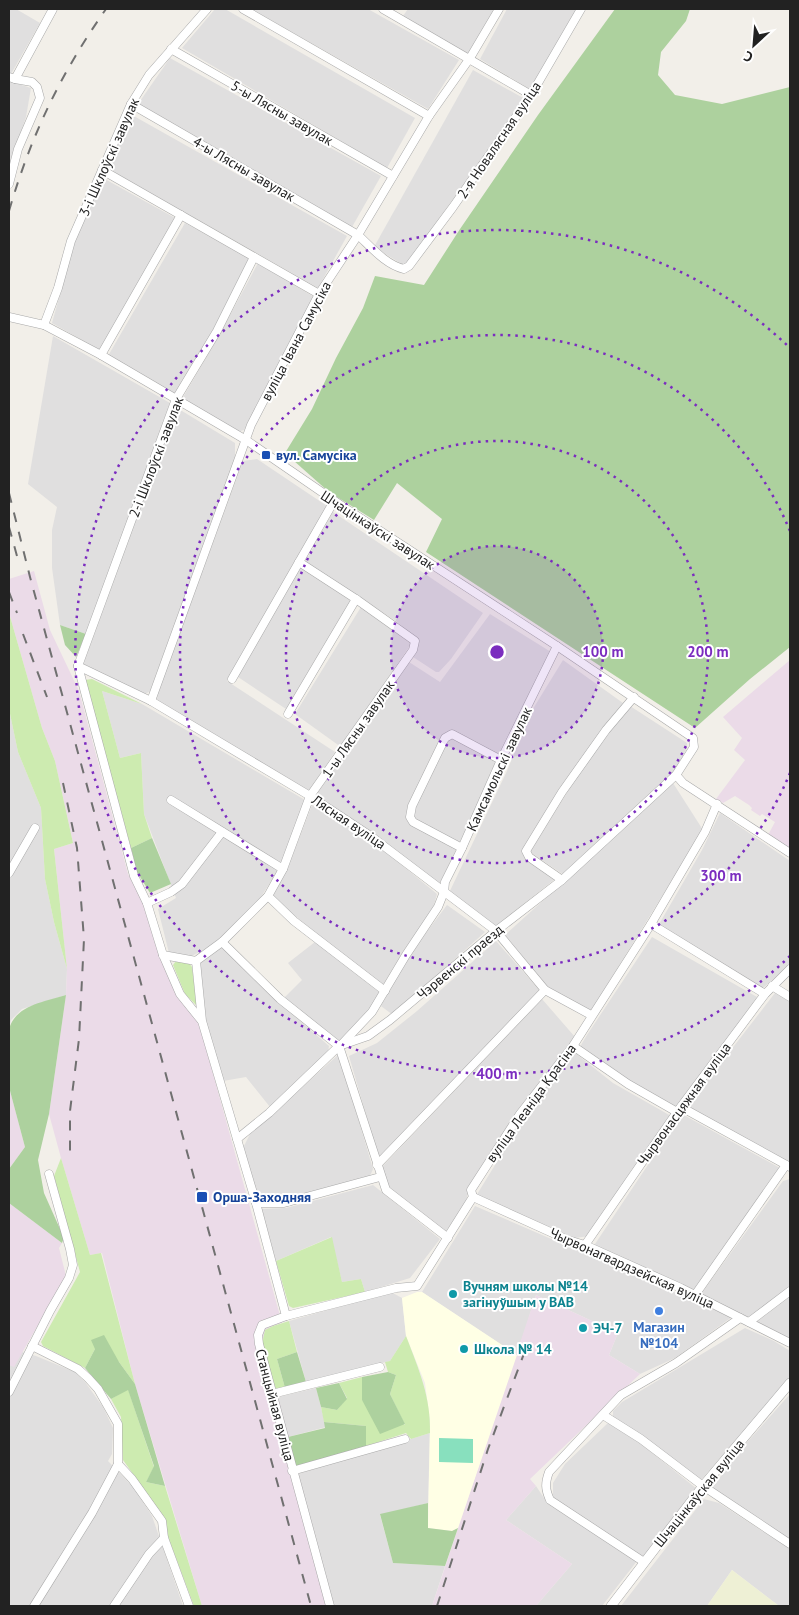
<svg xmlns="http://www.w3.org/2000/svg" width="799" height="1615" viewBox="0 0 799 1615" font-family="'PT Sans',sans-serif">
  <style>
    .residential { fill: #e0dfdf }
    .industrial { fill: #ebdbe8 }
    .education { fill: #ffffe5 }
    .farmland { fill: #eef0d5 }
    .grass { fill: #cdebb0 }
    .forest { fill: #add19e }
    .pitch { fill: #88e0be }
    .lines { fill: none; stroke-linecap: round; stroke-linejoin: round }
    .minor-casing { stroke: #a9a9a9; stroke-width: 9 }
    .tertiary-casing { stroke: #a9a9a9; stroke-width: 10 }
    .minor { stroke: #fff; stroke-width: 8 }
    .tertiary { stroke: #fff; stroke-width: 9 }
    .rail { stroke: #707070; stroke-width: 2; stroke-dasharray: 10 10; stroke-linecap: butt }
    .ring { fill: none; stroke: #7b2cbf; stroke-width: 2.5; stroke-dasharray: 2.5 5 }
    .transit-dot { fill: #1a4fb4; stroke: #fff; stroke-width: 2 }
    .culture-dot { fill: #0f9aa8; stroke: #fff; stroke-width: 2 }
    .shop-dot { fill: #3f7fe0; stroke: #fff; stroke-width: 2 }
    .labels { text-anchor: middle; stroke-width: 4; stroke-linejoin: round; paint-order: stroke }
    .street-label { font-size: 14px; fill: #222; stroke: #fff }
    .transit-label { font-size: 14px; font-weight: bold; fill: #164399; stroke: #fff; text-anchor: start }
    .culture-label { font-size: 14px; font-weight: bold; fill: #0d838f; stroke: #fff; text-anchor: start }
    .shop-label { font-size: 14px; font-weight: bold; fill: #366cbe; stroke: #fff }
    .centre { fill: #7b2cbf; stroke: #fff; stroke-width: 2.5 }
    .ring-label { font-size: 15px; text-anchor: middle; font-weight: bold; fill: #7b2cbf; stroke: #fff; stroke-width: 4; stroke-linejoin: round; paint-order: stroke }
  </style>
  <rect width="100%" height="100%" fill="#f2efe9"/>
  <!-- residential -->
  <g class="residential">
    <path d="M9,9H16L40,23L11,74H9Z"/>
    <path d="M215,9H225L415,118L387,168L182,48Z"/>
    <path d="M251,9H368L459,60L428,109Z"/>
    <path d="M408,9H495L469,55L403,16Z"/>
    <path d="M507,9H578L531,90L480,59Z"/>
    <path d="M170,58L381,176L352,227L138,104Z"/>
    <path d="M473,70L525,99L405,266L374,247Z"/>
    <path d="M9,81L31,88L26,117L9,166Z"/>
    <path d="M132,115L347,236L318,288L107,168L126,124Z"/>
    <path d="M103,178L177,219L101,351L52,323L76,237Z"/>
    <path d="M185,223L250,258L214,330L175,394L108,356Z"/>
    <path d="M258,263L314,297L244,430L237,432L182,399L221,332Z"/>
    <path d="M53,336L170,403L86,634L60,625L52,568V530L57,507L28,484Z"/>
    <path d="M177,408L235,443V459L150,691L144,695L83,665Z"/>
    <path d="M257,459L327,506L227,681L335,752L308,792L162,706L157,699L158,692L243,461Z"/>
    <path d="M333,512L483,613L451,659L439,672H436L413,657L419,641L396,621L305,562Z"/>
    <path d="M300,566L351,601L286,709L238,677Z"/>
    <path d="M361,607L411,644L341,747L295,714Z"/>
    <path d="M490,614L551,652L439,885L315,796L360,735L409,662L440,682Z"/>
    <path d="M563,660L623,703L578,764L524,851L555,879L496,926L489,924L448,895L507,771L531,712Z"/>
    <path d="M102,691L142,704L305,800L279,869L255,906L218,942L190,957L169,953L158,909L176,898L144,814L141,753L120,758Z"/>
    <path d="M630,706L687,743V748L674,773L564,875L530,852L583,767Z"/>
    <path d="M9,709L18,752L41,808L45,879L54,922L67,969L66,995L22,1009L11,1020L9,1029Z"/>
    <path d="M673,783L703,830L591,1011L547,988L505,935Z"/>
    <path d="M312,805L370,839L437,894L432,912L406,947L383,985L345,957L271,896L287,870Z"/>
    <path d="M720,813L790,861V965L763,988L658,926L702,850Z"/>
    <path d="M447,905L485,932L393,1015L381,1006L408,957Z"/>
    <path d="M652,937L757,997L677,1110L621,1077L582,1050L581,1045L587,1035Z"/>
    <path d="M496,941L541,992L379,1160L349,1056L377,1043L417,1011Z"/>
    <path d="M315,942L379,992L370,1010L339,1044L284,998L302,980L288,963Z"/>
    <path d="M222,947L274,998L329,1046L328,1052L270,1107L246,1077L223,1081L204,1020L199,964Z"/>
    <path d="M775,993L790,1002V1165L686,1108Z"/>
    <path d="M542,999L575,1037L469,1187L466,1202L444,1234L388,1186L381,1168Z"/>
    <path d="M574,1052L613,1083L671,1116L632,1169L589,1236L575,1238L476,1196L530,1108Z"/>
    <path d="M339,1054L373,1169L370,1176L284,1202L258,1199L243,1148L250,1134Z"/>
    <path d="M682,1114L780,1168L695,1292L593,1247Z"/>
    <path d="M790,1179V1288L748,1318L701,1294L783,1181Z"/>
    <path d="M373,1185L440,1239L410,1278L365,1292L361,1279L342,1282L331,1237L276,1261L261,1209L286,1208Z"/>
    <path d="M475,1206L732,1317L675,1358L640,1374L609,1355L618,1333L536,1295L517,1355L422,1292Z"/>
    <path d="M391,1292L402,1298L406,1336L390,1361L306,1382L289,1321Z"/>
    <path d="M790,1296V1340L755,1323L789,1297Z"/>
    <path d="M745,1328L774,1341L790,1351V1379L700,1481L613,1419V1411L622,1402Z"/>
    <path d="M22,1352L36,1356L75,1372L85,1382L103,1407L113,1428L112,1454L108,1461L133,1487L152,1516L183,1606H9V1365L14,1366Z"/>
    <path d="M316,1388L326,1427L288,1437L278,1397Z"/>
    <path d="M790,1394V1540L712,1488L742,1448Z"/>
    <path d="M608,1423L641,1444L697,1489L643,1558L553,1498V1483L565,1464Z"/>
    <path d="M430,1433L428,1503L380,1515L393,1563L445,1566L432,1606H334L298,1474Z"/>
    <path d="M536,1486L548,1504L637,1561L602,1606H536L572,1564L506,1520Z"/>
    <path d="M704,1499L719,1503L790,1549V1606H779L732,1570L707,1606H621Z"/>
  </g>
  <!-- industrial -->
  <g class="industrial">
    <path d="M34,571L50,630L79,691L128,874L142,901L159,954L199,1023L282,1323L273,1326L262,1344L278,1397L334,1606H202L135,1384L102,1253L90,1255L61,1158L49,1114L66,995L67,969L54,849L73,843L55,761L42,728L9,613V579Z"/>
    <path d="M790,660V849L768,835L775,822L762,814L760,816L751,810L752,808L749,805L735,796L723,803L716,799L745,760L734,750L742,738L723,717Z"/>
    <path d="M9,1087L25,1147L9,1169Z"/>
    <path d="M9,1203L62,1243L59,1248L66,1276L14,1367L9,1365Z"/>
    <path d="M536,1295L618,1333L609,1355L640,1374L530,1479L536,1486L506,1520L572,1564L536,1606H432Z"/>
  </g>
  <!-- education -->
  <path class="education" d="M417,1292H422L517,1355L458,1528L452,1531L428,1528L430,1421L425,1383L406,1336L402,1298Z"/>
  <!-- farmland -->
  <path class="farmland" d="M732,1570L779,1606H707Z"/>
  <!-- grass -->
  <g class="grass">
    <path d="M9,613L42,728L55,761L73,843L54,849L67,969L54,922L45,879L41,808L18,752L9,709Z"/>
    <path d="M92,679L142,704L102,691L120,758L141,753L144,814L152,838L131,848L85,680Z"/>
    <path d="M176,961L189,963L192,967L197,1006L185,994L173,965Z"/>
    <path d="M61,1158L90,1255L101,1253L135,1384L119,1362L95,1349L85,1368L43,1346L41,1342L80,1272L54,1176Z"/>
    <path d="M332,1237L342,1282L361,1279L365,1292L293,1308L289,1306L276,1261Z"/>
    <path d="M289,1321L297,1352L277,1359L285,1388L276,1390L262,1344L265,1330L273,1326Z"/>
    <path d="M406,1336C419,1370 431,1397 430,1433L411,1439L406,1433L366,1446V1426L324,1422L321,1407L337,1410L347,1398L339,1383L362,1377V1400L405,1425L390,1394L396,1375L388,1372L385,1362L390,1361Z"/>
    <path d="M128,1389L154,1467L146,1482L165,1486L202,1606H194L168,1537L164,1517L123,1460L121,1417L111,1399Z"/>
  </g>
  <!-- forest -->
  <g class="forest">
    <path d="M615,9H690L686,21L661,52L658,75L675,95L722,104L790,87V647L750,679L695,728L426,552L442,519L397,483L374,520L329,492L285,453L312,409L336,358L363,308L375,276L424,285L460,229L538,115Z"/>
    <path d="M60,625L86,634L76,657L65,645Z"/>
    <path d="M152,838L171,884L150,893L137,872L131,848Z"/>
    <path d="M66,995L49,1114L38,1160L44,1193L64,1238L62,1243L9,1203V1169L25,1147L9,1087V1029C16,1005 44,1002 66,995Z"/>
    <path d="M104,1335L119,1362L135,1384L165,1486L146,1482L154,1466L128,1390L111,1399L85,1368L95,1349L91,1340Z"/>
    <path d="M297,1352L306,1382L285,1388L277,1359Z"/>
    <path d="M388,1372L396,1375L390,1394L405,1424L380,1434L362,1400V1377Z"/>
    <path d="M339,1383L347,1399L337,1410L321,1407L316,1388Z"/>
    <path d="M324,1422L366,1426V1446L296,1466L288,1437L325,1428Z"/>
    <path d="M428,1503V1528L452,1531L458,1528L445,1566L393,1563L380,1514Z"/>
  </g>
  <!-- pitch -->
  <path class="pitch" d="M439,1438L473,1439V1463L439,1462Z"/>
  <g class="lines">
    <defs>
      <g id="minor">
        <path d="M243,9L429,116"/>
        <path d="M383,9L531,95"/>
        <path d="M171,49L393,176"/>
        <path d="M9,77L15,79L53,9"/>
        <path d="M131,104L358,235C371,247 386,265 404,269L409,266L453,207L531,95L581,9"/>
        <path d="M102,170L319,294"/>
        <path d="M9,184L18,149L40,98L37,87L32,82L15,79"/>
        <path d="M9,317L44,325L101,355L246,440L345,508L557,646L693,738L694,747L676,775L562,880L496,931L390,1020L368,1036L339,1046L269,1113L237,1139"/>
        <path d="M44,325L58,288L71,241L131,104L149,75L207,9"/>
        <path d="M101,355L181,215"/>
        <path d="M299,562L356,599L415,641L413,650L310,796L283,869L268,896L222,942L196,961L202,1021L256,1203L286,1316L262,1325L258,1335L259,1344L330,1606"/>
        <path d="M78,666L151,701L310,796L372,837L496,931L545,990L591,1015"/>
        <path d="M78,666L176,399L217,331L254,257"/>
        <path d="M78,666L134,876L147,903L163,955L180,994L201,1020"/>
        <path d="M232,679L334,501"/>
        <path d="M151,701L251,425L319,294L358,235L429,116L470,58L499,9"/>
        <path d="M288,714L356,599"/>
        <path d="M676,775L683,783L790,853"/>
        <path d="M171,800L283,869"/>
        <path d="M462,848L413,822L410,817L412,806L445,738L452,734L501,760"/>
        <path d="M9,873L35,828"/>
        <path d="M562,880L529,857L526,851L562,792L606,730L634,697"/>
        <path d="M268,896L294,921L385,991"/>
        <path d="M147,903L171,892L182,884L222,832"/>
        <path d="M651,924L765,994"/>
        <path d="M222,942L280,999L339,1046"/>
        <path d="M163,955L196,961"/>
        <path d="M772,986L790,997"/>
        <path d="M341,1045L372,1012L406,955L438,907L444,892L445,882L462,848L501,760L557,646"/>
        <path d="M339,1046L386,1190L448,1238"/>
        <path d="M573,1046L628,1084L677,1112"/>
        <path d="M681,1107L790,1167"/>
        <path d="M377,1165L545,990"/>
        <path d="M473,1197L568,1240L585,1245L681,1288L790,1343"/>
        <path d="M256,1203H284L380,1177"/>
        <path d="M585,1245L677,1112L765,994L790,969"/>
        <path d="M695,1295L786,1165"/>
        <path d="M286,1316L396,1288L417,1286L473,1197L471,1190L520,1114L573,1046L651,924L705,832L717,804"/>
        <path d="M749,1322L790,1291"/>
        <path d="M32,1346L78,1369L88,1378L98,1389L118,1424V1464L92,1513L34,1606"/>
        <path d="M9,1392L50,1311L69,1278L73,1265L70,1249L49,1174"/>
        <path d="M272,1394L380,1367"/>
        <path d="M603,1415L641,1439L703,1486L790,1544"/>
        <path d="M118,1464L132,1479L162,1521L164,1538L189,1606"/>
        <path d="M292,1471L405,1439"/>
        <path d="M644,1562L550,1500C545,1489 545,1483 549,1472L621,1395L676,1363L740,1318"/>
        <path d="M114,1606L149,1554L164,1538"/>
      </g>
      <path id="tertiary" d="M611,1606L703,1486L790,1383"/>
    </defs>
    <!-- minor casing -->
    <use href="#minor" class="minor-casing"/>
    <!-- tertiary casing -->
    <use href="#tertiary" class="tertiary-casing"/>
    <!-- minor -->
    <use href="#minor" class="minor"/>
    <!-- tertiary -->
    <use href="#tertiary" class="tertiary"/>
    <!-- rail -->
    <g class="rail">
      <path d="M9,211C31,135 61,73 106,9"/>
      <path d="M9,493L30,577L311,1606"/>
      <path d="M9,527L17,556"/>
      <path d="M9,592L17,613"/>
      <path d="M23,634L47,697"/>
      <path d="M63,783L77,848L84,939L79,1039L70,1111V1155"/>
      <path d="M437,1606L488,1449L528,1343"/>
    </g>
  </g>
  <!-- distance rings -->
  <circle cx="497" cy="652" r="106" fill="#7b2cbf" fill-opacity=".12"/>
  <g class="ring">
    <circle cx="497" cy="652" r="106"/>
    <circle cx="497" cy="652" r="211"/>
    <path d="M790 773A317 317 0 1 1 790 531"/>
    <path d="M790 956A422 422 0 1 1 790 348"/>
  </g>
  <!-- markers -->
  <g class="transit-dot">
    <rect x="261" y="450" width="10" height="10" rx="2.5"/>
    <rect x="196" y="1191" width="12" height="12" rx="2.5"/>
  </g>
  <g class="culture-dot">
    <circle cx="453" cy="1294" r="5"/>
    <circle cx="583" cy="1328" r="5"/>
    <circle cx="464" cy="1349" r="5"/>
  </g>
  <circle class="shop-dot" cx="659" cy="1311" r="5"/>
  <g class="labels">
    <!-- street labels -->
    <g class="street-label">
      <text transform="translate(282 113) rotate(30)" y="5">5-ы Лясны завулак</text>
      <text transform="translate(499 140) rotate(-56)" y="5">2-я Новалясная вуліца</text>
      <text transform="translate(109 157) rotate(-66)" y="5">3-і Шклоўскі завулак</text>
      <text transform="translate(244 169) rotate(30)" y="5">4-ы Лясны завулак</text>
      <text transform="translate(296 341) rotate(-62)" y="5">вуліца Івана Самусіка</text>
      <text transform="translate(156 457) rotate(-69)" y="5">2-і Шклоўскі завулак</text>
      <text transform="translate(378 530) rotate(33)" y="5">Шчацінкаўскі завулак</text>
      <text transform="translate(358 729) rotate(-55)" y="5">1-ы Лясны завулак</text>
      <text transform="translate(499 769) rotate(-65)" y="5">Камсамольскі завулак</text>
      <text transform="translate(349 822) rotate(34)" y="5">Лясная вуліца</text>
      <text transform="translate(460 962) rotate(-40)" y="5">Чэрвенскі праезд</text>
      <text transform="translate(531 1103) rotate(-54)" y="5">вуліца Леаніда Красіна</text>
      <text transform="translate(684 1104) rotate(-54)" y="5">Чырвонасцяжная вуліца</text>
      <text transform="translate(632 1268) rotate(24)" y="5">Чырвонагвардзейская вуліца</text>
      <text transform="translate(275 1405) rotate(75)" y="5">Станцыйная вуліца</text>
      <text transform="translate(699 1493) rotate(-51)" y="5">Шчацінкаўская вуліца</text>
    </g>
    <!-- transit labels -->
    <g class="transit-label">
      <text x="276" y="460">вул. Самусіка</text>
      <text x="213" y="1202">Орша-Заходняя</text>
    </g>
    <!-- culture labels -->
    <g class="culture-label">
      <text x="463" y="1291">Вучням школы №14<tspan x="463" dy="16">загінуўшым у ВАВ</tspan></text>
      <text x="593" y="1333">ЭЧ-7</text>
      <text x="474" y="1354">Школа № 14</text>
    </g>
    <!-- shop labels -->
    <g class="shop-label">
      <text x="659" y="1332">Магазин<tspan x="659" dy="16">№104</tspan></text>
    </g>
  </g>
  <circle cx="497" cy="652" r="8" class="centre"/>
  <g class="ring-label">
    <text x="603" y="657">100 m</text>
    <text x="708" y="657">200 m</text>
    <text x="721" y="881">300 m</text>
    <text x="497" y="1079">400 m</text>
  </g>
  <!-- border -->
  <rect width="799" height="1615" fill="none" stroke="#222222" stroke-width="20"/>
  <!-- north arrow -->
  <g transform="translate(754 45) rotate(206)" stroke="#ffffff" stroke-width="4" paint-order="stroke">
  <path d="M0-4L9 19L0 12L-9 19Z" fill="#222222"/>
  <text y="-8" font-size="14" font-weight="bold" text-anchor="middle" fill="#222222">С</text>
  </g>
</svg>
